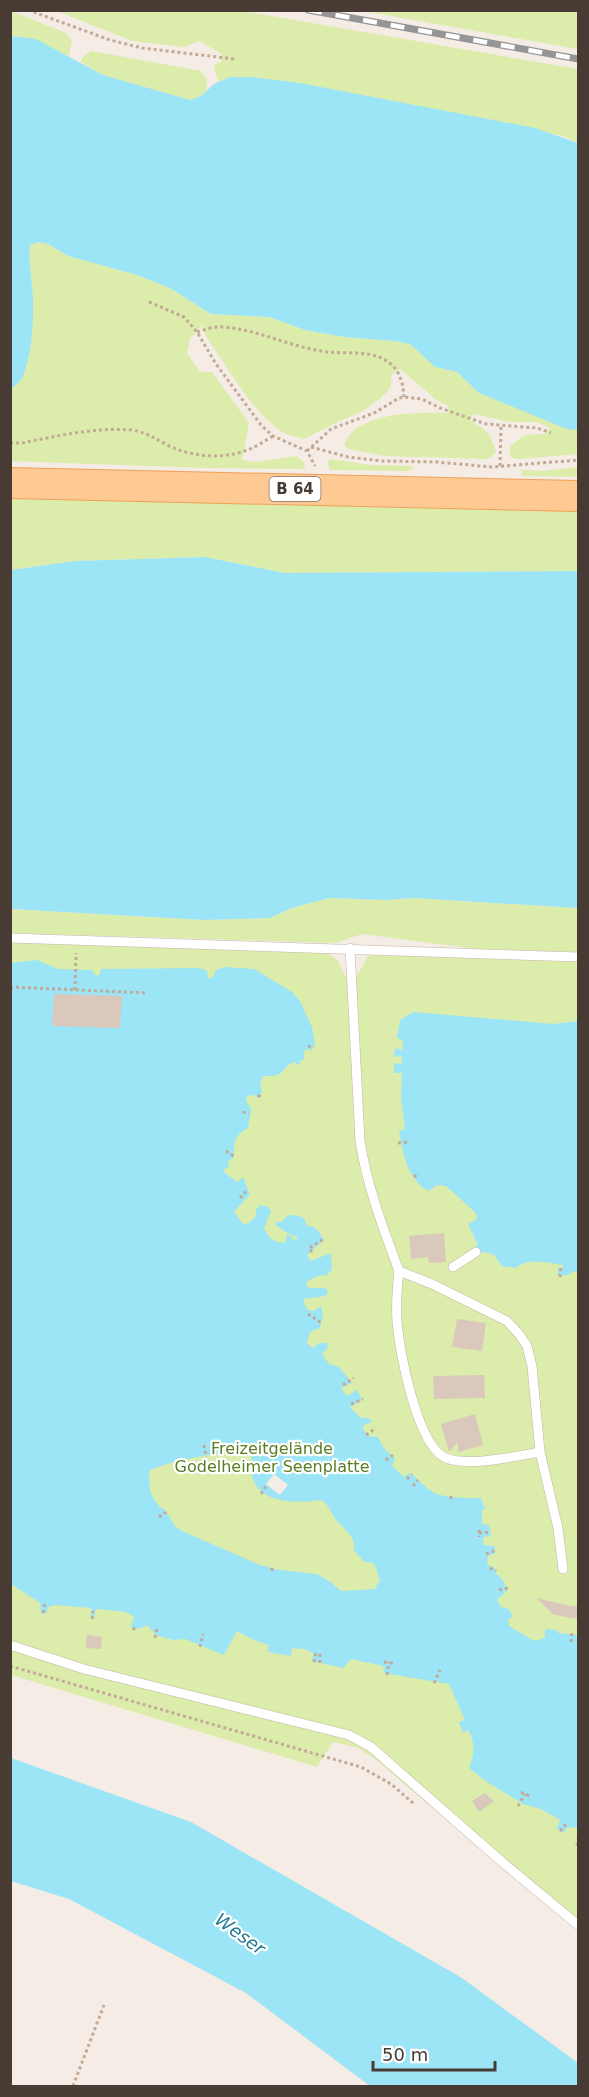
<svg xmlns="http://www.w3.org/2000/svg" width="589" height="2097" viewBox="0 0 589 2097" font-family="'DejaVu Sans',sans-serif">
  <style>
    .green { fill: #dcecaa }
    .water { fill: #9ce5f6; fill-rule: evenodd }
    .pier { fill: #f4ece5 }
    .building { fill: #dac8bc }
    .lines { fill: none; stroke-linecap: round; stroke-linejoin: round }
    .service-casing { stroke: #c3b5aa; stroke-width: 10 }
    .primary-casing { stroke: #eda15a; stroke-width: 32 }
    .path { stroke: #c3aa97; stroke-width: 3; stroke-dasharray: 3 3; stroke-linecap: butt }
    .service { stroke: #fff; stroke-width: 9 }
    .primary { stroke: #ffc993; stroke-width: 30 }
    .rail-casing { stroke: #959595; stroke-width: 7 }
    .rail { stroke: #fff; stroke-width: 4.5; stroke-dasharray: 14; stroke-linecap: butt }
    .labels { text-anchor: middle; stroke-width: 4.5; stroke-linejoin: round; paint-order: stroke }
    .shield { fill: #fff; stroke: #7e7671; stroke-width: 1.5 }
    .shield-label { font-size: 15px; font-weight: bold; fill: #473b34 }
    .park-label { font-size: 16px; fill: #597e22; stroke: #fff }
    .water-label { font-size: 18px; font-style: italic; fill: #1f7a91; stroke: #fff }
  </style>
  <rect width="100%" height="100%" fill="#f4ece5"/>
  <!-- green -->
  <g class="green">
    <path d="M11,11L66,33L72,40L69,56L16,36H11Z"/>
    <path d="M57,11H242L578,69V143L563,136L300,83L253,77H230L218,82L214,65L221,62L222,54L199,41L184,47L132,41Z"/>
    <path d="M363,11H578V49Z"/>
    <path d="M91,51L201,71L207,80L206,91L201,96L190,100L103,75L81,62L82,58Z"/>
    <path d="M38,242L48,244L68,256L137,275L170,288L211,314L269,317L305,330L344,337L394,341L411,344L435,367L457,372L479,393L578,430V454L518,459L510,457V446L525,435L545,434L550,428L537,422H510L473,414L470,420C487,431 491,433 496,453L487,459L385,456L348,449L344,444C347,440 349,435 352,432C374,412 421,412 448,413L449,406L438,401L400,369L392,374L390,388L381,398L361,412L337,422L304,439C299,437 292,436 286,434C256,419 225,363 205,335L203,325L190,339L187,353L200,372H212L249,423L242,460L256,462L296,456L304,462L305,469L204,468L11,461V389C15,386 21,381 23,376C32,355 34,319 33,296C32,279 28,262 30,245Z"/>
    <path d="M330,459L370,465L414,466L410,471L330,470L328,463Z"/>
    <path d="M578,467V477L522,476L521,470L543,471Z"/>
    <path d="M10,493L578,506V571L285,573L205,557L75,561L11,570Z"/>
    <path d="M329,898L385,900L413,898L578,908V952L477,949L362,934L336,943L11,933L10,909L204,920L270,918L292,908Z"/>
    <path d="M11,942L326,952L338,961L345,976H357L368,956L376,955L578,962V1931L375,1759L358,1748L333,1742L317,1767L11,1675Z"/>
  </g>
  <!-- water -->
  <g class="water">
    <path d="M11,36L36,39L103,75L190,100L201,96L214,84L230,77H253L300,83L535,128L578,143V430L567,429L479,393L457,372L435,367L410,344L394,341L344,337L305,330L269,317L211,314L170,288L137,275L68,256L48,244L38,242L30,245C28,263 32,279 33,296C34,319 32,355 23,376C21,381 15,386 11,389Z"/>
    <path d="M205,557L285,573L578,571V908L413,898L385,900L329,898L292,908L270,918L204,920L11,909V570L75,561Z"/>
    <path d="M37,960L58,969L92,970L96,976L99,975L101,969L199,968L207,971L208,979L213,977L216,970L225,967L254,969L292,992L300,1001L312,1027L315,1045L311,1050L306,1049L304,1053V1060H299L301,1063L298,1065L294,1062C278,1069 288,1077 264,1076L260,1082L262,1091L258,1098L254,1095L247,1096L246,1100L251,1109L248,1128C235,1134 233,1144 234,1157L228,1161L229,1168H225L224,1172L237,1182L243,1177L250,1194L234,1212L244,1225L250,1222L256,1216V1210L260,1205L268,1207L271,1211L264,1228C269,1239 273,1242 285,1243L287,1235L292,1237L293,1240L299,1238L287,1233L276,1225V1222H281L288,1215L299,1216L304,1218L307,1226C317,1226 319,1232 324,1240L307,1255L311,1261L331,1253L332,1269L327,1275L317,1276L306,1282L308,1288H324L328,1291L326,1296L304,1299V1303L308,1310L314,1311L321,1306L323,1314L320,1328L310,1332L307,1343L312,1348L320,1343H327L328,1347L322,1354L329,1364L339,1367L352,1383L341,1388L347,1396L353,1393L356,1389L361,1397V1401L350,1407L362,1419L368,1417L372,1422L364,1425L363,1430L369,1436L378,1437L383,1447L395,1459L392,1466L404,1477L409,1473C419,1478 426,1490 437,1494C445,1497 472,1499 481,1498L485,1509L482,1510V1524L489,1525L491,1536L484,1537L483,1545L494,1546L496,1553L488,1556L487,1564L497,1570L495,1573C502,1577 505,1583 507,1591L497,1600L501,1607L509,1609L513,1616L508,1620L509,1626L534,1641L545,1638V1629L557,1630L558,1633L578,1635V1830L574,1827L567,1828L563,1833L557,1828L560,1820L541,1809L523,1804L487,1782L469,1768C474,1755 476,1742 468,1730L463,1733L459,1722L465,1720L449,1684L384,1673L383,1666L351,1659L343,1668L312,1661L313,1653L304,1649L292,1648L291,1656L268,1652L269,1645L254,1640L237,1631L224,1655L185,1639L173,1640L156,1635L147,1625L139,1629L131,1627L134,1617L129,1613L119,1611L96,1609L94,1618H91V1608L55,1605L48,1607L46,1614L41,1613L40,1603L11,1584L10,963ZM244,1448L251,1453C253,1460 250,1469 252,1476C260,1505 298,1503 322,1500C328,1505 330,1510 334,1517C342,1529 356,1534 354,1550L364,1562H370L375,1565L380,1580L375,1589L341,1591L332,1583L317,1574L280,1570L260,1565L182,1531L175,1526L165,1510L160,1507L154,1499L150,1491L149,1474L150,1470L173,1462Z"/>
    <path d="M413,1012L554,1024L578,1021V1273L574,1271L566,1276L558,1274V1267L563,1268V1265C548,1263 529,1257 516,1268L502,1266L493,1254L483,1252L474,1257L470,1251L477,1245V1243L468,1224L477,1219L476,1213L446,1186L437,1185L429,1191C407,1180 403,1153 399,1131L405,1129L401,1098L402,1073H394V1063L402,1064V1057L394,1056L395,1048L402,1050L403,1040L397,1038L400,1020Z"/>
    <path d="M11,1758L191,1822L462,1978L578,2063V2086H370L246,1993L69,1899L11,1881Z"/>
  </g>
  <!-- pier -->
  <path class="pier" d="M274,1474L288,1485L280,1495L266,1484Z"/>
  <!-- building -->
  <g class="building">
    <path d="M54,994L122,996L120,1028L52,1026Z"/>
    <path d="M444,1233L446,1262L429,1263L428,1257L411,1259L409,1236Z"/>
    <path d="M457,1319L486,1323L482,1351L452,1347Z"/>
    <path d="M484,1375L485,1398L434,1399L433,1376Z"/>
    <path d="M475,1414L483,1445L458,1452V1442L449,1452L441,1424Z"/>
    <path d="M536,1598L571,1606H579V1618H572L551,1614V1612Z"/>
    <path d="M87,1635L102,1637L101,1649L86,1648Z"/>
    <path d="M485,1793L494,1801L479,1812L472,1801Z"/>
  </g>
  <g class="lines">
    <defs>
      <g id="service">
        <path d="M10,938L578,957"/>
        <path d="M350,948L360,1141C367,1186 383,1228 399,1271L432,1284L507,1321L519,1334L527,1346L532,1366L540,1452L558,1528L563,1569"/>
        <path d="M453,1267L476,1252"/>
        <path d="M399,1271C397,1288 396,1304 397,1321C399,1351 417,1443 444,1457C463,1468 518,1456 540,1452"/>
        <path d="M10,1645L84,1669L349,1735L371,1747L501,1861L578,1925"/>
      </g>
      <path id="primary" d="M10,483L578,496"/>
    </defs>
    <!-- service casing -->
    <use href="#service" class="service-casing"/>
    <!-- primary casing -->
    <use href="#primary" class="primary-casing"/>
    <!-- path -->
    <g class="path">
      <path d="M28,10L110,40L142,48L235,59"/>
      <path d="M149,302L184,317L197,332L216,364L261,425L273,436L307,451L315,466"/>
      <path d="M197,332C206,329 215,326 224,327C260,330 292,348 328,352C347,354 370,350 387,361C400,370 403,383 404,397"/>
      <path d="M10,443H22C57,436 95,427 131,430C146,432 156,439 169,446C193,457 224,460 250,449C258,446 266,440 273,436"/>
      <path d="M311,447L348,457L382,461L437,462L492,467L578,460"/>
      <path d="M307,451L331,429L374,413L399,398L404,397L422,399L440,408L486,424L537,428L551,433"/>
      <path d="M500,466L501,426"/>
      <path d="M10,987L148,993"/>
      <path d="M75,990L76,953"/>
      <path d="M308,1046L314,1048"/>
      <path d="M258,1095L261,1097"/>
      <path d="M243,1112L249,1114"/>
      <path d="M398,1143L410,1142"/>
      <path d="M226,1151L235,1157"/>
      <path d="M414,1177L419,1173"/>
      <path d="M240,1198L247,1190"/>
      <path d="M312,1252L309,1248L324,1239"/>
      <path d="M560,1277L561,1267"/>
      <path d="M308,1314L323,1324"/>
      <path d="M343,1385L354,1378"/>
      <path d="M351,1404L363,1399"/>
      <path d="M366,1435L376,1428"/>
      <path d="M204,1445L206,1457"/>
      <path d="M386,1460L393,1455"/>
      <path d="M407,1479L412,1474"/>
      <path d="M413,1486L418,1480"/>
      <path d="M261,1494L267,1485"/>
      <path d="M451,1499V1493"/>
      <path d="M159,1517L166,1512"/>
      <path d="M479,1530V1537"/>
      <path d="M479,1533L490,1532"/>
      <path d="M486,1554L496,1550"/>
      <path d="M490,1568L496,1571"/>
      <path d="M272,1571V1566"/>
      <path d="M499,1590L508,1588"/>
      <path d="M43,1613L45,1602"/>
      <path d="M92,1619L93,1611"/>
      <path d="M133,1630L136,1625"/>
      <path d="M155,1638L157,1628"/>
      <path d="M571,1642L572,1631"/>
      <path d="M200,1647L203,1634"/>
      <path d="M320,1654V1664"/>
      <path d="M314,1662L316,1653"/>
      <path d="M384,1662L393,1663"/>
      <path d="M10,1666L361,1767L391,1784L414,1804"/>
      <path d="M387,1675L389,1662"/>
      <path d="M434,1683L440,1670"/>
      <path d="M521,1792L529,1796"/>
      <path d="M518,1806L525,1794"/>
      <path d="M560,1831L566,1824"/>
      <path d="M577,1846L578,1839"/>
      <path d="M73,2086L104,2005"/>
    </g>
    <!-- service -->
    <use href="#service" class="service"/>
    <!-- primary -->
    <use href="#primary" class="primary"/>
    <defs>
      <path id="rail" d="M308,10L578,59"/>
    </defs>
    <!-- rail casing -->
    <use href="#rail" class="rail-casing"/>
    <!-- rail -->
    <use href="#rail" class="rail"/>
  </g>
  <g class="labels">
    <!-- shield labels -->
    <rect class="shield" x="269.5" y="477" width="51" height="24" rx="4.5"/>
    <g class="shield-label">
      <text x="295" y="494">B 64</text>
    </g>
    <!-- park labels -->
    <g class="park-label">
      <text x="272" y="1454">Freizeitgelände<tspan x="272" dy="18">Godelheimer Seenplatte</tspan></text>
    </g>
    <!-- water labels -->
    <g class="water-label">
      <text transform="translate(240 1934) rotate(36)" y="6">Weser</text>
    </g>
  </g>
  <!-- border -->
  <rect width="589" height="2097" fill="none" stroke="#473b34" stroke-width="24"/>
  <!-- scale -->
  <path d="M373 2061v9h122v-9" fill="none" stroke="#473b34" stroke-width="3"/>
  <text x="382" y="2061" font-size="18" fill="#473b34" stroke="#ffffff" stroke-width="4.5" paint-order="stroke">50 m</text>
</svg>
